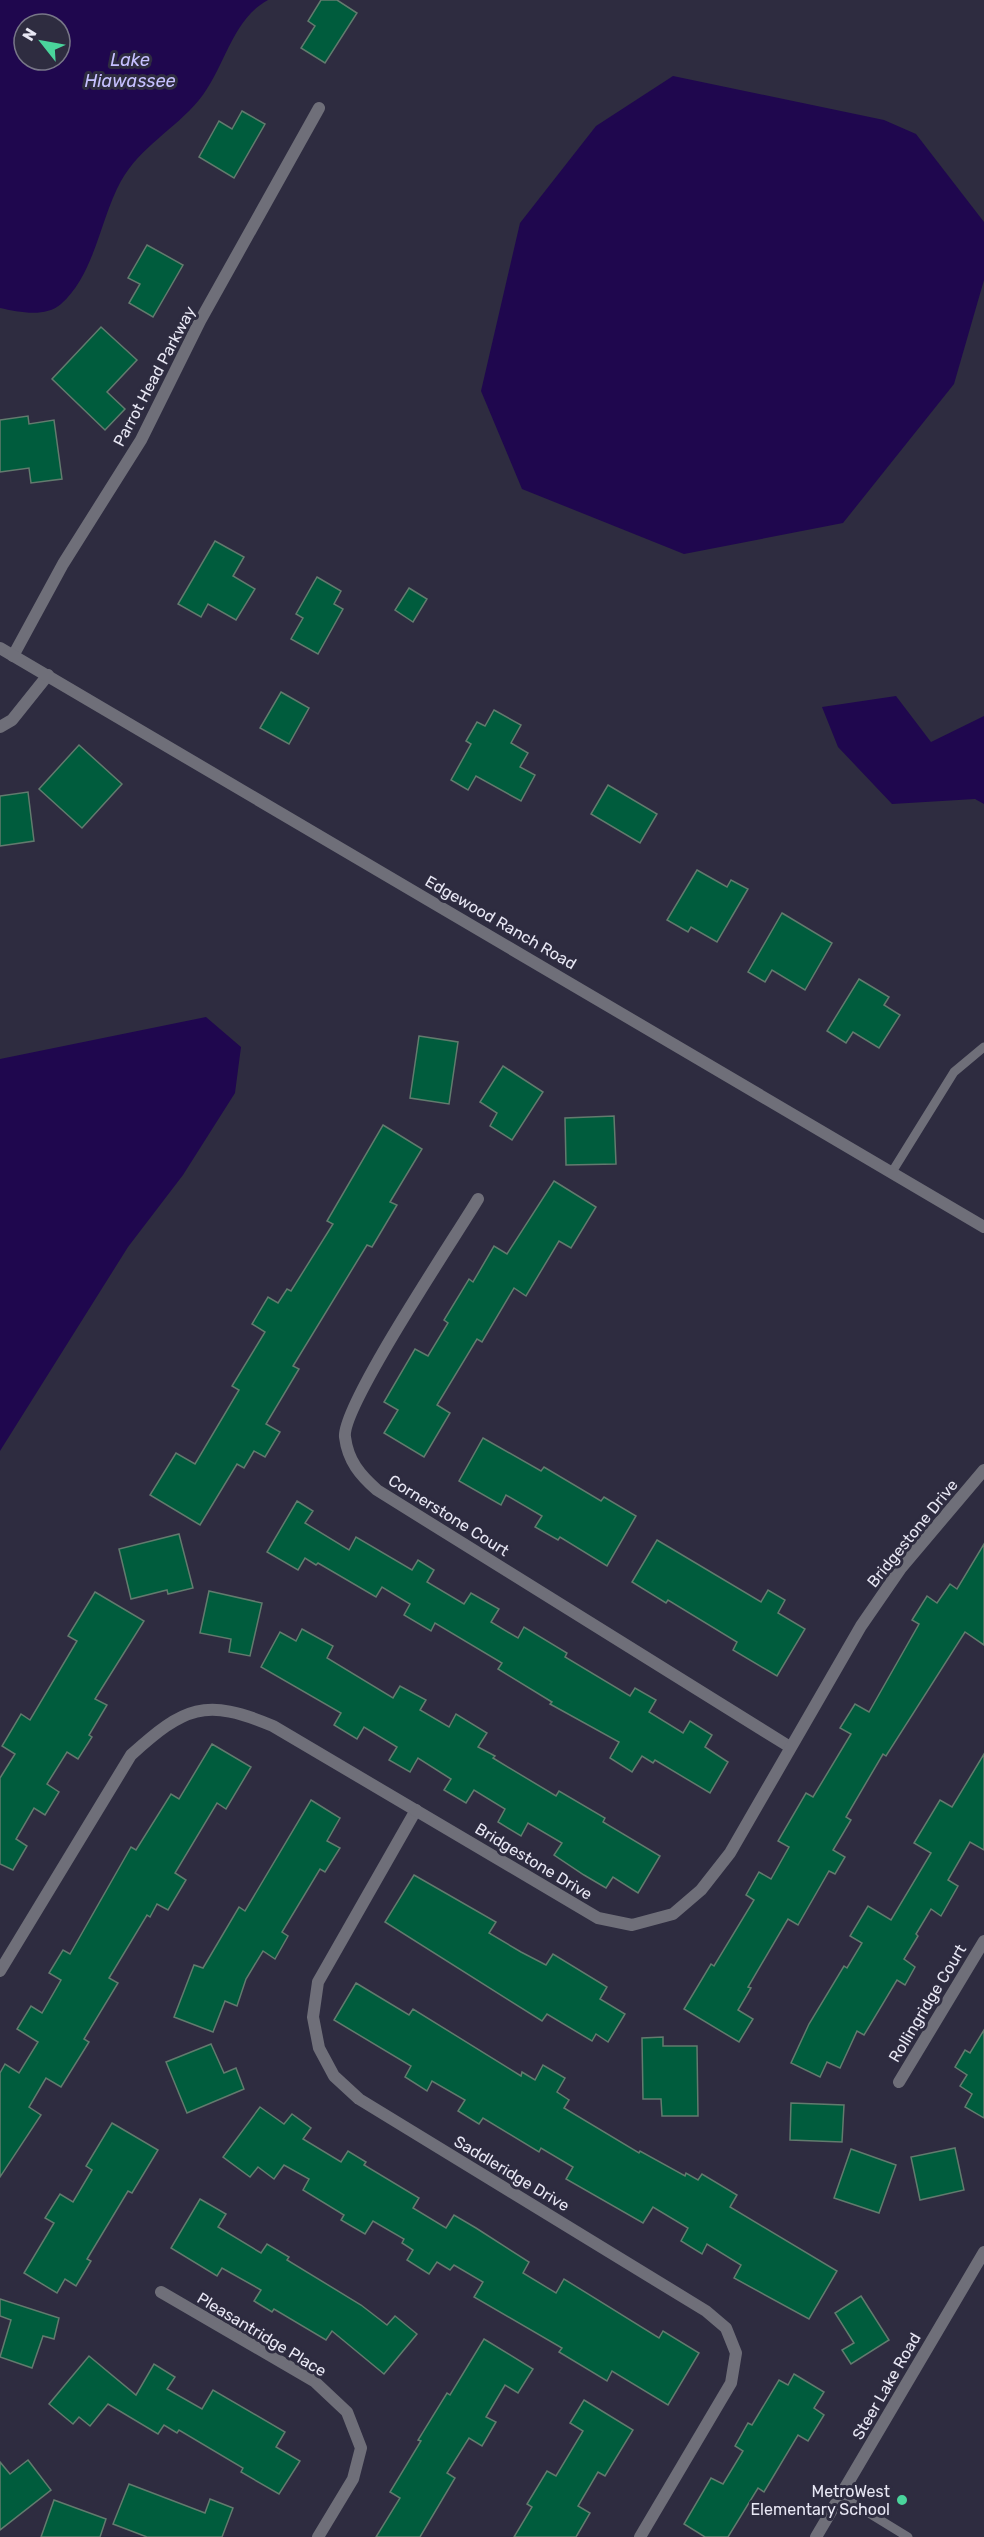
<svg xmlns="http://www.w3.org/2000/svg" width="984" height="2537" viewBox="0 0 984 2537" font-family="Rubik,sans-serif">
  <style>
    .water { fill: #1f074e; fill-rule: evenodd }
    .building { fill: #005c3d; stroke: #627b6e; stroke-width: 1.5 }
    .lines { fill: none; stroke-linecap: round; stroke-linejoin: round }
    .service { stroke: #6f6f79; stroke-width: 9 }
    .minor { stroke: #6f6f79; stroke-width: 12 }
    .tertiary { stroke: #6f6f79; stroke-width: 12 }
    .poi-dot { fill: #4ad49c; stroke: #2e2c40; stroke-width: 2 }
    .labels { text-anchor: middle; stroke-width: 6; stroke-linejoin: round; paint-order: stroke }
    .street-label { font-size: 16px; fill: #e8e7f4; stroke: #2e2c40 }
    .poi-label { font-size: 16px; fill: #e8e7f4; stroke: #2e2c40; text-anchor: end }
    .water-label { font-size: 18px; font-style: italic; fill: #c6c0ff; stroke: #2e2c40 }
  </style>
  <rect width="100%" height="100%" fill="#2e2c40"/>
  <!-- water -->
  <g class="water">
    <path d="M0,0H268C231,20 225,69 199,100C174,130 141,146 121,181C100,219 95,274 61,304C45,318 19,312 0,308ZM24,24H60V60H24Z"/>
    <path d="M673,76L884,120L916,134L984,222V280L954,384L843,523L684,554L522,489L481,391L520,223L596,126Z"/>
    <path d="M896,696L931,742L984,716V804L975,799L892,804L838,747L822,707Z"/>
    <path d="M206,1017L241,1047L235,1093L183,1175L128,1247L0,1451V1059Z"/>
  </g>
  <!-- building -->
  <g class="building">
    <path d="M321,0H337L357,13L325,63L301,48L315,26L308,21Z"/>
    <path d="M242,111L265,124L234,178L199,157L219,121L232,129Z"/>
    <path d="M147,245L183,265L153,317L129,303L140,284L128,278Z"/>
    <path d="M101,327L137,360L107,392L125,409L105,430L52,379Z"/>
    <path d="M28,416L29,424L54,420L62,479L31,483L29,468L0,472V420Z"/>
    <path d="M215,541L244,557L233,576L255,589L236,620L208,604L201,617L178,604Z"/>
    <path d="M317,577L341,591L334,604L343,609L318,654L291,639L303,618L296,614Z"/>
    <path d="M409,588L427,599L413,622L395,610Z"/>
    <path d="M281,692L309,708L289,744L260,728Z"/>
    <path d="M494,710L521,725L511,743L528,753L520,767L535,775L521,801L476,776L468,790L451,780L471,744L466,741L477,722L485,726Z"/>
    <path d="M79,745L122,784L82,828L39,789Z"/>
    <path d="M608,785L657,814L640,843L591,814Z"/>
    <path d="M28,792L34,841L0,846V796Z"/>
    <path d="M697,870L727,887L731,880L748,889L717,942L691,927L688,932L667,920Z"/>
    <path d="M782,913L832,943L805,990L772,970L765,982L748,972Z"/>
    <path d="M859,979L889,997L884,1005L900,1015L879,1048L853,1032L846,1043L827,1031Z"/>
    <path d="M419,1036L458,1042L449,1104L410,1098Z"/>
    <path d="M503,1066L543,1092L512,1140L490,1126L497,1113L480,1102Z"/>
    <path d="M614,1116L616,1164L566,1165L565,1118Z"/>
    <path d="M383,1125L422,1149L390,1202L397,1205L372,1247L367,1245L293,1366L299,1369L266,1424L280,1432L265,1457L254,1451L244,1468L237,1464L200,1525L150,1495L176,1453L195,1464L239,1390L232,1386L265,1332L252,1324L268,1297L278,1303L287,1289L291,1291L333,1224L327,1221Z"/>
    <path d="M554,1181L596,1207L571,1248L559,1241L526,1296L514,1288L482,1342L477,1339L437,1405L450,1413L424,1457L384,1433L398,1410L384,1402L415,1349L428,1356L448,1323L444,1320L469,1279L473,1282L494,1246L507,1254Z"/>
    <path d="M483,1438L541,1471L544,1467L601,1501L604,1497L636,1516L607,1566L560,1537L558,1540L535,1527L542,1516L506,1495L501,1505L459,1481Z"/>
    <path d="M297,1501L313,1511L305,1523L349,1550L356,1537L412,1570L418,1560L434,1570L427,1582L464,1604L471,1593L499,1609L491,1622L518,1638L524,1627L567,1653L565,1657L630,1696L635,1688L656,1700L649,1712L683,1733L690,1721L712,1735L705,1747L728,1762L710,1793L655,1760L653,1763L642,1756L632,1772L610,1758L619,1742L550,1704L552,1702L498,1669L502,1663L435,1623L431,1631L404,1615L410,1604L382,1587L376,1597L318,1563L316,1565L305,1558L298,1570L267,1552Z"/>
    <path d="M179,1534L193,1588L168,1594L167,1590L131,1599L119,1549Z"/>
    <path d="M657,1540L761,1602L768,1590L785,1600L778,1613L805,1629L777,1676L733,1650L737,1642L668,1600L666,1603L632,1582Z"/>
    <path d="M984,1544V1645L965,1632L886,1756L883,1754L846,1817L851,1820L833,1850L845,1857L835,1874L829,1871L798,1925L788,1919L748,1987L751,1988L738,2010L753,2019L739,2042L684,2009L711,1964L714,1966L754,1900L746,1895L759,1872L771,1879L789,1847L778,1841L806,1793L813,1797L851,1734L840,1728L855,1704L869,1712L919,1624L912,1620L927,1596L937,1603L950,1584L957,1589Z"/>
    <path d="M209,1591L262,1603L250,1656L229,1652L231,1639L200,1633Z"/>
    <path d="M95,1592L144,1621L95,1699L107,1705L89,1735L92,1737L78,1759L67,1752L47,1784L59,1792L45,1815L34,1808L16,1839L27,1846L13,1870L0,1864V1778L15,1754L2,1746L21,1714L30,1720L77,1641L68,1636Z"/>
    <path d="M302,1629L333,1646L327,1658L393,1698L400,1686L426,1700L420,1710L449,1727L456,1714L487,1733L478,1747L495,1756L493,1758L556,1796L559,1791L605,1818L603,1822L660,1856L638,1893L613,1877L606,1888L584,1875L554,1855L562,1843L528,1823L521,1836L498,1822L505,1809L474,1790L466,1803L444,1790L451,1779L418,1758L410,1772L389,1760L397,1747L364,1727L357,1739L334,1725L341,1713L261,1667L280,1632L296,1641Z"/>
    <path d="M212,1744L251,1767L226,1809L217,1803L175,1873L186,1880L168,1910L157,1904L150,1917L147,1915L109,1978L118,1983L84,2039L89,2042L61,2087L46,2078L29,2107L41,2115L0,2177V2073L5,2064L19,2073L38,2042L17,2029L31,2006L42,2013L61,1980L49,1973L63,1950L70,1954L131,1847L136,1850L171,1794L179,1799Z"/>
    <path d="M984,1754V1850L970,1842L948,1880L958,1886L941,1916L931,1909L916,1934L918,1936L904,1959L915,1967L905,1985L897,1980L864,2035L857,2031L840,2068L827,2062L820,2077L791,2063L809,2024L844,1966L847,1968L862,1943L850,1936L868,1906L891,1920L931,1853L914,1843L940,1800L952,1807Z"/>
    <path d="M311,1800L340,1818L327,1841L340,1848L325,1872L320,1869L282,1932L288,1936L275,1959L263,1951L246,1979L237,2006L225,2001L213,2032L174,2017L194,1965L203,1968L239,1907L245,1911Z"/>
    <path d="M414,1875L496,1922L489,1933L521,1952L546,1965L553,1954L607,1987L600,1999L625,2014L608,2042L596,2034L592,2041L547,2014L542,2021L385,1922Z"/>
    <path d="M356,1983L409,2015L413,2009L521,2076L522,2072L535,2080L543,2065L565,2078L557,2092L569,2100L564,2108L639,2153L640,2151L685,2176L686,2173L698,2180L702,2174L737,2195L730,2207L837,2271L809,2319L734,2278L741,2265L707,2244L702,2254L681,2241L688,2228L653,2207L643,2223L566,2179L573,2167L541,2148L539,2152L483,2118L479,2124L458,2111L465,2100L432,2081L427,2091L405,2077L411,2066L334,2020Z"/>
    <path d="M984,2030V2118L965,2107L972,2094L960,2086L967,2075L955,2067L965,2050L970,2053Z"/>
    <path d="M663,2037V2046H697L698,2116H662L661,2099H643L642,2038Z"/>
    <path d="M211,2044L224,2073L236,2068L244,2089L187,2113L166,2062Z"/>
    <path d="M791,2103L844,2105L842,2142L790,2140Z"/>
    <path d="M260,2107L284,2124L292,2114L311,2128L303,2139L341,2162L348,2151L366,2162L364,2165L419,2198L413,2208L446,2228L454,2215L476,2228L529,2262L523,2273L556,2293L564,2279L659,2338L663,2331L699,2353L668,2405L612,2371L607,2381L559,2352L562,2348L474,2297L483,2282L454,2265L450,2270L437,2262L429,2274L407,2260L413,2250L402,2243L404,2239L373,2221L365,2234L341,2220L344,2215L303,2190L309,2179L284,2165L274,2179L258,2167L250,2177L223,2157Z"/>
    <path d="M112,2123L158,2150L132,2193L128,2191L87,2259L91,2261L76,2286L65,2279L57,2293L24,2273L54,2223L45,2218L60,2194L73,2202L92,2170L86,2166Z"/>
    <path d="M955,2148L964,2190L920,2200L911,2157Z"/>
    <path d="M851,2149L896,2165L879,2213L834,2198Z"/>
    <path d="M200,2199L226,2214L218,2227L261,2253L267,2244L289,2257L287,2260L361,2305L387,2325L395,2316L417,2334L384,2374L332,2331L326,2340L274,2309L272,2312L254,2301L261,2290L222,2268L217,2276L171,2248Z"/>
    <path d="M861,2296L889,2340L851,2364L842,2350L854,2343L835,2313Z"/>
    <path d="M0,2299L59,2318L54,2339L43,2336L32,2368L0,2357L11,2320L0,2316Z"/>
    <path d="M484,2339L533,2369L518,2393L505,2385L486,2417L496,2422L482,2446L469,2438L447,2473L455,2478L420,2537H376L400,2498L390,2492L421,2441L418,2440L447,2393L450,2395Z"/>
    <path d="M89,2356L136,2395L154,2364L175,2377L167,2389L202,2409L213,2390L285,2432L276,2447L300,2461L279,2494L241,2472L243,2468L179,2430L177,2433L164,2425L158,2434L108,2404L90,2426L79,2417L73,2424L49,2404Z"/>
    <path d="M794,2374L824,2392L814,2408L824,2415L808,2441L798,2435L764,2492L758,2488L728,2537H705L684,2524L711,2478L723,2484L743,2451L735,2446L748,2423L752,2425L779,2380L788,2385Z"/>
    <path d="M584,2400L633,2430L605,2476L598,2472L578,2506L590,2513L576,2537H514L532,2507L527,2504L547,2471L556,2476L583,2431L570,2423Z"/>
    <path d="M28,2460L51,2490L0,2530V2462L10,2474Z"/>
    <path d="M129,2484L205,2513L210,2499L233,2508L222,2537H147L113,2524Z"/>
    <path d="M54,2500L106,2519L100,2537H41Z"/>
  </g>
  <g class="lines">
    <!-- service -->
    <g class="service">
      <path d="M892,1172L954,1072L984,1047"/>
      <path d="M841,2496L908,2537"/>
    </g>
    <!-- minor -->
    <g class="minor">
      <path d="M13,656L63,564L141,440L200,321L319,108"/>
      <path d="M0,727L12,720L48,675"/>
      <path d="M478,1199C456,1236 341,1407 345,1437C348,1461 360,1475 377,1490L790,1747"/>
      <path d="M416,1810L318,1982L313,2017L319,2048L334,2076L359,2099L706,2311L726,2328L736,2353L731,2383L640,2537"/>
      <path d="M0,1971L131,1755C184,1707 205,1697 273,1726L598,1918L632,1925L673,1914L701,1890L730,1853L861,1626L901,1568L984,1470"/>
      <path d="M899,2082L984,1941"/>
      <path d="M161,2292L314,2381L347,2412L361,2448L353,2479L318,2537"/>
    </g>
    <!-- tertiary -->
    <g class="tertiary">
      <path d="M0,648L984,1227"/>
      <path d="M816,2537L984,2252"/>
    </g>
  </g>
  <!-- markers -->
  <circle class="poi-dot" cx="902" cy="2500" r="6"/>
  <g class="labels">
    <!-- street labels -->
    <g class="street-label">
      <text transform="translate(154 376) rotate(-62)" y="6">Parrot Head Parkway</text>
      <text transform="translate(501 922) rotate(30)" y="6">Edgewood Ranch Road</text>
      <text transform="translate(449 1515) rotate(32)" y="6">Cornerstone Court</text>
      <text transform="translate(912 1533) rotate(-51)" y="6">Bridgestone Drive</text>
      <text transform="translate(534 1861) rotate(31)" y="6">Bridgestone Drive</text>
      <text transform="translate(927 2003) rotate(-59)" y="6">Rollingridge Court</text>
      <text transform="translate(512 2173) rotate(31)" y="6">Saddleridge Drive</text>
      <text transform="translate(262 2334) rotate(31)" y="6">Pleasantridge Place</text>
      <text transform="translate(886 2386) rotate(-60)" y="6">Steer Lake Road</text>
    </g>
    <!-- poi labels -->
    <g class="poi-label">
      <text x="890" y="2497">MetroWest<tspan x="890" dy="18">Elementary School</tspan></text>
    </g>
    <!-- water labels -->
    <g class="water-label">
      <text x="130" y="66">Lake<tspan x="130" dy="21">Hiawassee</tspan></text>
    </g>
  </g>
  <!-- north arrow -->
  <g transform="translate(42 42) rotate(301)"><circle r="28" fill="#2e2c40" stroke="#787788" stroke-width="1.5"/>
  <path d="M0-4.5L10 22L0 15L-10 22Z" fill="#4ad49c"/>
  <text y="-9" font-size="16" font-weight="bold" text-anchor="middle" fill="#e8e7f4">N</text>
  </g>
</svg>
